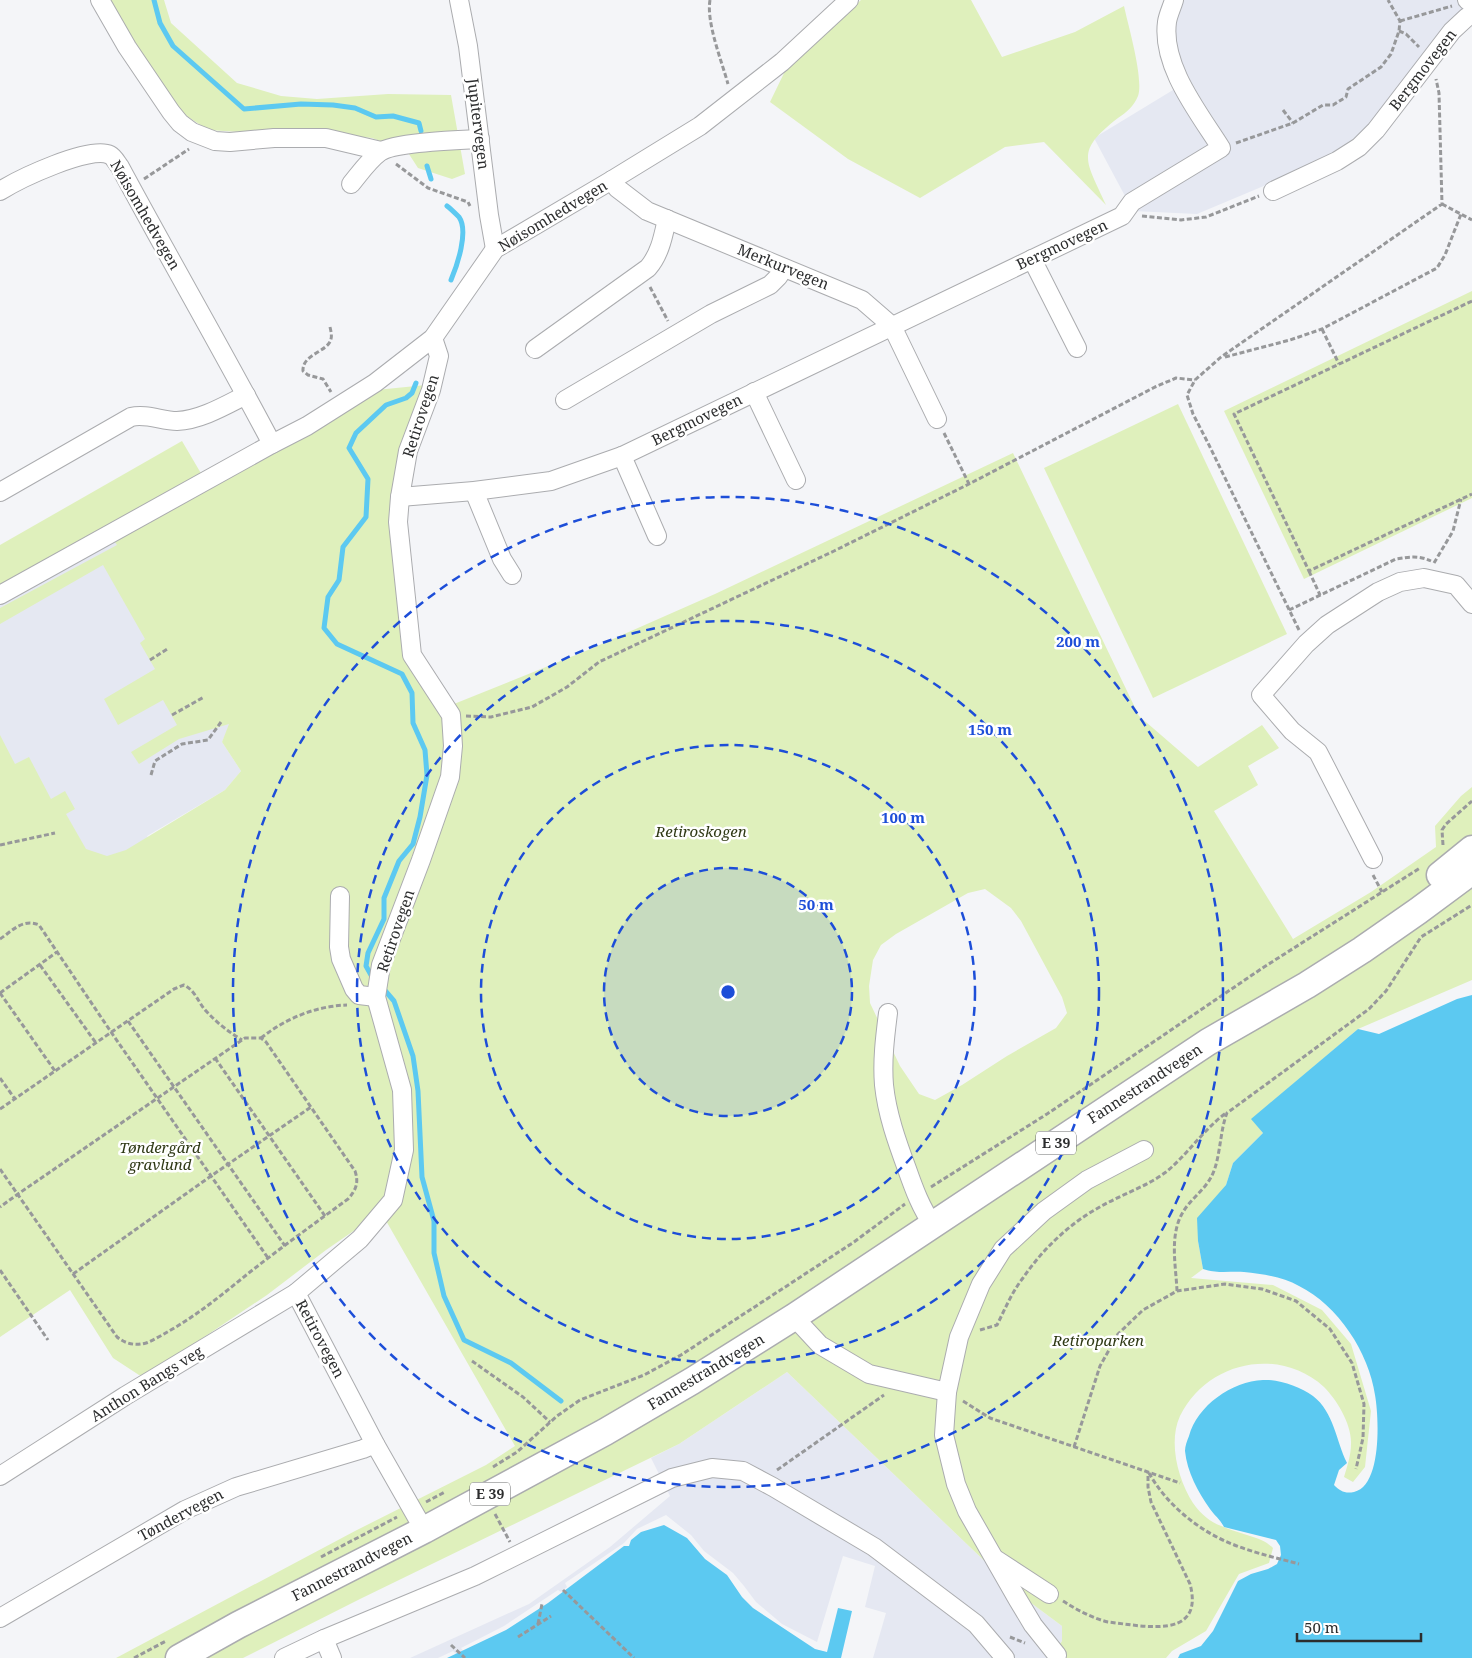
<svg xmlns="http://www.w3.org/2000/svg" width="1472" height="1658" viewBox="0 0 1472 1658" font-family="'Noto Serif',serif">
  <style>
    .built { fill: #e5e8f2 }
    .green { fill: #dff0bc; fill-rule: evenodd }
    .water { fill: #5cc9f1 }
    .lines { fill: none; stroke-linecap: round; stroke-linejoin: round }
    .stream { stroke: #5cc9f1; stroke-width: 5 }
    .minor-casing { stroke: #abacaf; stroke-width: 20 }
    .highway-casing { stroke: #abacaf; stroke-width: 29 }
    .path { stroke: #97989a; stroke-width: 3; stroke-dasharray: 5 2.5; stroke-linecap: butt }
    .minor { stroke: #fff; stroke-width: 18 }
    .highway { stroke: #fff; stroke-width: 26 }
    .ring { fill: none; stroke: #1d4ed8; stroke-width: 2.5; stroke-dasharray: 9 6 }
    .labels { text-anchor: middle; stroke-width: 5; stroke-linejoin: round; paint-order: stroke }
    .shield { fill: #fff; stroke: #6b6c6d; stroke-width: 1 }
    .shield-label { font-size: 14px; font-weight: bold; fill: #2c2d2e }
    .street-label { font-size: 15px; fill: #2c2d2e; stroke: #fff }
    .park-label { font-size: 15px; font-style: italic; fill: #2f3915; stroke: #fff }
    .centre { fill: #1d4ed8; stroke: #fff; stroke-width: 2.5 }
    .ring-label { font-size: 15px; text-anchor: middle; font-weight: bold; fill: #1d4ed8; stroke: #fff; stroke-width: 5; stroke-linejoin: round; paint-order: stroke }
  </style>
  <rect width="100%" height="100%" fill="#f4f5f8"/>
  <!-- built -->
  <g class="built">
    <path d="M1168,0H1472L1366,132L1326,160L1197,214L1133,211L1094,138L1173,90L1159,37Z"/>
    <path d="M115,541L230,724L222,742L241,771L225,790L147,836L167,868L0,879V602Z"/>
    <path d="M787,1372L1019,1594L1062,1626V1641L1051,1658H873L886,1613L865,1607L875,1566L843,1556L817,1642L782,1624L756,1602L744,1586L733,1573L704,1551L691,1535L666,1515L637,1529L624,1543L565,1583L567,1587L561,1592L558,1590L504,1626L461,1648L463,1651L456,1654L453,1651L438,1658H410L529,1604L610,1547L670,1496L651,1458L679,1444Z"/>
  </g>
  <!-- green -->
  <g class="green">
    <path d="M110,0H164L171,23L237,83L281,96L317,99L388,94L451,95L465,174L452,179L418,168L407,151L372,138L324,133H257L208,130L176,109L112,10Z"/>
    <path d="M861,0H971L1002,57L1075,32L1124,6C1128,25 1144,79 1138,96C1134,106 1127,112 1118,118C1074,152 1086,160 1106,205L1044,142L1005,147L920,198L848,159L770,102L786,69Z"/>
    <path d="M1472,291V498L1304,579L1224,411Z"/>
    <path d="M426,385L402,447L406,658L439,710L588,650L715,594L1013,453L1139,716L1198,767L1262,725L1279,748L1248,766L1258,785L1214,811L1293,939L1371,892L1436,847L1435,826L1461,796L1472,787V980L1358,1029L1252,1119L1263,1133L1233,1163L1226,1185L1214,1201L1198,1241L1203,1269L1191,1278L1273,1285L1322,1310L1351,1344L1371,1411L1365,1467L1353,1482L1344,1477C1347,1467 1351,1455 1351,1444C1352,1425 1337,1400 1324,1387C1279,1346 1207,1361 1180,1416C1168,1442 1178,1480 1193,1503C1208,1525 1226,1528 1250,1536C1259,1539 1266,1541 1273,1548L1269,1563L1239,1574L1206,1631L1172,1651L1166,1658H1051L1062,1641V1626L1019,1594L787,1372L679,1444L360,1599L243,1658H116L355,1531L486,1465L515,1446L381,1212L326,1250L267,1295L146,1376L139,1375L113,1358L70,1290L0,1337V735L15,764L29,757L51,799L65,791L75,809L66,814L86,849L107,856L126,850L225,790L241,771L222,742L229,724L179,739L139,764L131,752L177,725L163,700L118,725L104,699L155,669L140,643L145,639L103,565L0,624V608L117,545L115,542L0,602V545L182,441L209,487L376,390ZM985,889L1011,908L1021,921L1062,997L1067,1013L1056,1028L1007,1056L962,1085L935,1100L919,1094L900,1066L870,1003L869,986L873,960L881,945L896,934L968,893Z"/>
    <path d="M1178,404L1287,634L1153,698L1044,468Z"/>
  </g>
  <!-- water -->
  <g class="water">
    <path d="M1472,995V1658H1178L1180,1654L1201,1646L1213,1631L1238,1581L1251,1574L1268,1569L1277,1564L1281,1555L1280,1546L1276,1540L1224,1527C1220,1519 1215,1516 1210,1509C1198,1492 1187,1472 1185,1451C1185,1446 1187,1441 1189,1436C1197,1406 1232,1381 1263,1380C1279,1379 1300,1387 1313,1396C1334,1412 1336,1441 1347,1463L1339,1470L1334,1485C1340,1491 1345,1494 1354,1492C1382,1486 1379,1417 1375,1395C1369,1353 1338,1305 1299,1286C1283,1277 1263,1274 1244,1272C1230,1271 1217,1274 1203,1269L1198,1241L1197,1218L1226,1185L1233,1163L1263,1133L1251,1119L1358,1029L1379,1034L1457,999Z"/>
    <path d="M664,1525L687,1538L705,1559L727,1575L742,1597L753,1608L815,1649L827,1652L838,1608L852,1611L841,1658H447L506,1630L548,1603L624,1546H629L631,1540L641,1532Z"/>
  </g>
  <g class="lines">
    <!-- stream -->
    <g class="stream">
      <path d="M154,0L160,23L173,46L244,109L301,104L333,105L355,108L376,117L393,116L419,123L421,131"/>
      <path d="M427,166L431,179"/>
      <path d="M447,206C451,209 455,213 459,217C469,231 457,266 451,280"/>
      <path d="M374,979L371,975L366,966L368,953L384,919V898L399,861L413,844L420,817L427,775L425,750L413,723L412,693L402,674L337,644L324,628L328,597L339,580L343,547L366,517L368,479L349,448L356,433L386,405L406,398L412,393L416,383"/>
      <path d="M382,987L394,1001L413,1056L418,1091L422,1177L434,1221V1253L444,1296L464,1340L511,1363L561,1401"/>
    </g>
    <defs>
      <g id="minor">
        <path d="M100,0L127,47L171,112L180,123L192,132L215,141L230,142L274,138H326L381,151"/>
        <path d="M459,0L468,46L489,215L495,249"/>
        <path d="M1467,0L1472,4"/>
        <path d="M612,180L617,188L647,211L862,300L892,326L937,419"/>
        <path d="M351,184C360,173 369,160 380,152C395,142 459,140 480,139"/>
        <path d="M0,191C19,179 90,145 110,155C114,157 117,163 120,167C170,260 223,351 272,444"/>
        <path d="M1273,191L1337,161L1359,147L1376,130L1452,31L1467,17L1472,15"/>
        <path d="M1032,259L1077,348"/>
        <path d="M535,349L648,268C660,254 663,237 667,219"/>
        <path d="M754,392L796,480"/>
        <path d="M565,400L711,314L770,285L778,277L784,268"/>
        <path d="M622,456L657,536"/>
        <path d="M474,491L502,559L512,575"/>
        <path d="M0,492L131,417C146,413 162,421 177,421C201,420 226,405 246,395"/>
        <path d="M400,497L474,491L551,481L622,456L1122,216L1132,202L1221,148C1199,113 1161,66 1167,22C1168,15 1172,7 1174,0"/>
        <path d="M0,595L272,444L307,426L375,383L433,338L495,249L612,180L700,126L782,62L849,0"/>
        <path d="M1373,859L1318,752L1292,731L1261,695L1306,644L1327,625L1378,592L1400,582L1424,578L1456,585L1472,604"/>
        <path d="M340,896L339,947L341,959L354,989L359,995L376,997"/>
        <path d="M888,1013C885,1037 882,1061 884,1085C887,1114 897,1142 907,1169C914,1189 921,1208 933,1225"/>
        <path d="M794,1317L820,1345L869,1374L947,1392"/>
        <path d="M0,1476L125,1396L296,1293"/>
        <path d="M424,1530L375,1444L296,1293L360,1239L393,1200L404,1150L402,1090L376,997L381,965L421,860L450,777L453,746L451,715L412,655L398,522L400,497L408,451L431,390L439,356L433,338"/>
        <path d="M997,1560L1049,1594"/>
        <path d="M0,1618L185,1510L236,1487L363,1449L375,1444"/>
        <path d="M324,1639L475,1576L672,1478L712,1468L743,1471L773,1487L874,1547L976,1624L1005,1658"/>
        <path d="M1057,1655L1033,1625L1018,1600L967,1511L956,1484L944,1435L947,1392L959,1337L981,1284L1003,1249L1044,1211L1087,1180L1144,1150"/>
        <path d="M284,1658L324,1639L332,1658"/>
      </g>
      <g id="highway">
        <path d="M1440,875L1472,849"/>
        <path d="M179,1658L238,1625L424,1530L605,1432L692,1381L794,1317L1208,1042L1307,985L1362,950L1418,911L1472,871"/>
      </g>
    </defs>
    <!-- minor casing -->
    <use href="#minor" class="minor-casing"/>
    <!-- highway casing -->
    <use href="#highway" class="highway-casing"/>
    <!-- path -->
    <g class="path">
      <path d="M710,0C706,22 722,62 728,84"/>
      <path d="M1400,21L1452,6"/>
      <path d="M1399,31L1406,34L1419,47"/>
      <path d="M1283,110L1293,123"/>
      <path d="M1236,143L1293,123L1323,105H1333L1346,97L1348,89L1381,67L1391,54L1399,31L1400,21L1388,0"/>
      <path d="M396,164L428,188L468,202L470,206"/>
      <path d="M144,179L189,149"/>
      <path d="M1442,204L1472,220"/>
      <path d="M1142,216L1181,220L1206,217L1259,196"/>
      <path d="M650,287L668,321"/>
      <path d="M1472,301L1234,414L1309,571L1472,494"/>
      <path d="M330,327C331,331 332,336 331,339C328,352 302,354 303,371L308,375L323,379L331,392"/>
      <path d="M1322,329L1339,364"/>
      <path d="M1225,357L1290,340L1322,329L1437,268L1445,255L1461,214"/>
      <path d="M944,433L969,484"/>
      <path d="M1434,563L1453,531L1461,499"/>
      <path d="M1309,571L1320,595"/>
      <path d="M1289,610L1396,559C1409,557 1418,555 1431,561"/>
      <path d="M1299,630L1208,443L1193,414L1187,395L1195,380L1221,357L1442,204L1439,93L1436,79"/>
      <path d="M150,660L169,648"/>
      <path d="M172,715L204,697"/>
      <path d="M466,716L491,717L532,707L567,687L599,662L834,551L969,484L1155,387L1176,378L1195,380"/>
      <path d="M151,775L155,761L182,744L208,740L221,722"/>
      <path d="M0,845L55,833"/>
      <path d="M1443,845L1442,830L1446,824L1472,801"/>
      <path d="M1373,875L1382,892"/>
      <path d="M0,939C12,931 23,918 39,925L111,1032L268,1258"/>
      <path d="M40,965L96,1043"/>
      <path d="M0,993L55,1071"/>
      <path d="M0,993L57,952"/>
      <path d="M128,1021L285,1246"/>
      <path d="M261,1038C285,1019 315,1006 347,1005"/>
      <path d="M215,1058L325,1216"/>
      <path d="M0,1078L15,1099"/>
      <path d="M0,1109L174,989L184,985C196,991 198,1003 207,1012C217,1023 229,1032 242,1040"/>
      <path d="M0,1169L117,1337C126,1344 135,1346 146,1343C154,1340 162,1335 169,1331C199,1314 224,1293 250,1272C282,1247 315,1223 348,1199C356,1190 359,1183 355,1171L266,1042L261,1038H245L18,1194L0,1207"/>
      <path d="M931,1187L1047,1114L1264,967L1420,868"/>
      <path d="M0,1270L48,1340"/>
      <path d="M73,1274L211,1176L311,1107"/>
      <path d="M1177,1291C1176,1266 1169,1235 1183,1212C1190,1200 1203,1191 1210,1179C1221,1161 1219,1133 1227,1113L1369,1009L1386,991L1421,937L1472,905"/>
      <path d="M980,1330L997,1325C1005,1309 1012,1292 1023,1278C1042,1250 1069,1224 1098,1208C1120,1195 1146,1187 1166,1172C1188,1154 1203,1130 1226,1113"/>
      <path d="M472,1361L523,1397L550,1422"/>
      <path d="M963,1401L990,1418L1180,1483"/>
      <path d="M1074,1447L1100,1366L1118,1334L1143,1310L1177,1291L1225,1284L1262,1289L1296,1301L1330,1329L1352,1363L1364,1404L1363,1438L1356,1469"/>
      <path d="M493,1467L517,1452L557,1416L580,1400L644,1375L681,1355L854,1242L905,1204"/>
      <path d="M777,1470L884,1395"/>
      <path d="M1149,1473C1166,1504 1199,1531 1232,1544C1254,1553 1277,1558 1299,1564"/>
      <path d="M426,1502L445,1492"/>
      <path d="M495,1514L510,1542"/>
      <path d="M321,1557L397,1517"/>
      <path d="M563,1590L634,1658"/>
      <path d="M1063,1601C1077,1610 1092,1618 1108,1622C1116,1623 1124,1624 1132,1625C1165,1629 1202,1629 1190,1584L1151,1502L1148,1487V1472"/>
      <path d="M538,1624L542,1604"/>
      <path d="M518,1637L551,1616"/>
      <path d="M1010,1637L1025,1643"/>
      <path d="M451,1645L465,1658"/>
      <path d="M134,1658L166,1641"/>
    </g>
    <!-- minor -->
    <use href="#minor" class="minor"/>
    <!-- highway -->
    <use href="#highway" class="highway"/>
  </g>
  <!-- distance rings -->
  <circle cx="728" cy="992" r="124" fill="#1d4ed8" fill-opacity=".12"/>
  <g class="ring">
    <circle cx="728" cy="992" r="124"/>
    <circle cx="728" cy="992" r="247"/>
    <circle cx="728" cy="992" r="371"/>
    <circle cx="728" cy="992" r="495"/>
  </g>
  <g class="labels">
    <!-- shield labels -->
    <g class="shield">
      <rect x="1036" y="1131.5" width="40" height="23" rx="4"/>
      <rect x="470" y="1482.5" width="40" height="23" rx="4"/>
    </g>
    <g class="shield-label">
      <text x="1056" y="1148">E 39</text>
      <text x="490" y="1499">E 39</text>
    </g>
    <!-- street labels -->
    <g class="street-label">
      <text transform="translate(1423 70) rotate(-52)" y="5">Bergmovegen</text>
      <text transform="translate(478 124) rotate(83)" y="5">Jupitervegen</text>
      <text transform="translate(145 215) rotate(60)" y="5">Nøisomhedvegen</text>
      <text transform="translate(553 216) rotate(-31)" y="5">Nøisomhedvegen</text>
      <text transform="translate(1062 245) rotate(-25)" y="5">Bergmovegen</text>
      <text transform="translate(783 267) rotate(22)" y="5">Merkurvegen</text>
      <text transform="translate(421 416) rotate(-72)" y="5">Retirovegen</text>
      <text transform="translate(697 420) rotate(-26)" y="5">Bergmovegen</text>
      <text transform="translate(396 931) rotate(-71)" y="5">Retirovegen</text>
      <text transform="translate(1145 1084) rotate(-33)" y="5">Fannestrandvegen</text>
      <text transform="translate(320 1339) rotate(62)" y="5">Retirovegen</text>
      <text transform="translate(706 1372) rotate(-31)" y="5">Fannestrandvegen</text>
      <text transform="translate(147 1384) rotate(-32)" y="5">Anthon Bangs veg</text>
      <text transform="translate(181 1515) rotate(-28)" y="5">Tøndervegen</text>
      <text transform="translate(352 1567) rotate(-27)" y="5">Fannestrandvegen</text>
    </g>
    <!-- park labels -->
    <g class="park-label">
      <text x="701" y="837">Retiroskogen</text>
      <text x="160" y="1153">Tøndergård<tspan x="160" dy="17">gravlund</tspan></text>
      <text x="1098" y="1346">Retiroparken</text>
    </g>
  </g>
  <circle cx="728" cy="992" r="8" class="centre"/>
  <g class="ring-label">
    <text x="1078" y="647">200 m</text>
    <text x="990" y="735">150 m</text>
    <text x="903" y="823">100 m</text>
    <text x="816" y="910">50 m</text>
  </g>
  <!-- scale -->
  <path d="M1297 1633v8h124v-8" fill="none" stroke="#2c2d2e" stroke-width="2.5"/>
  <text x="1304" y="1633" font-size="15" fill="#2c2d2e" stroke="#ffffff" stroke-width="4" paint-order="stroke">50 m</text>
</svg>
